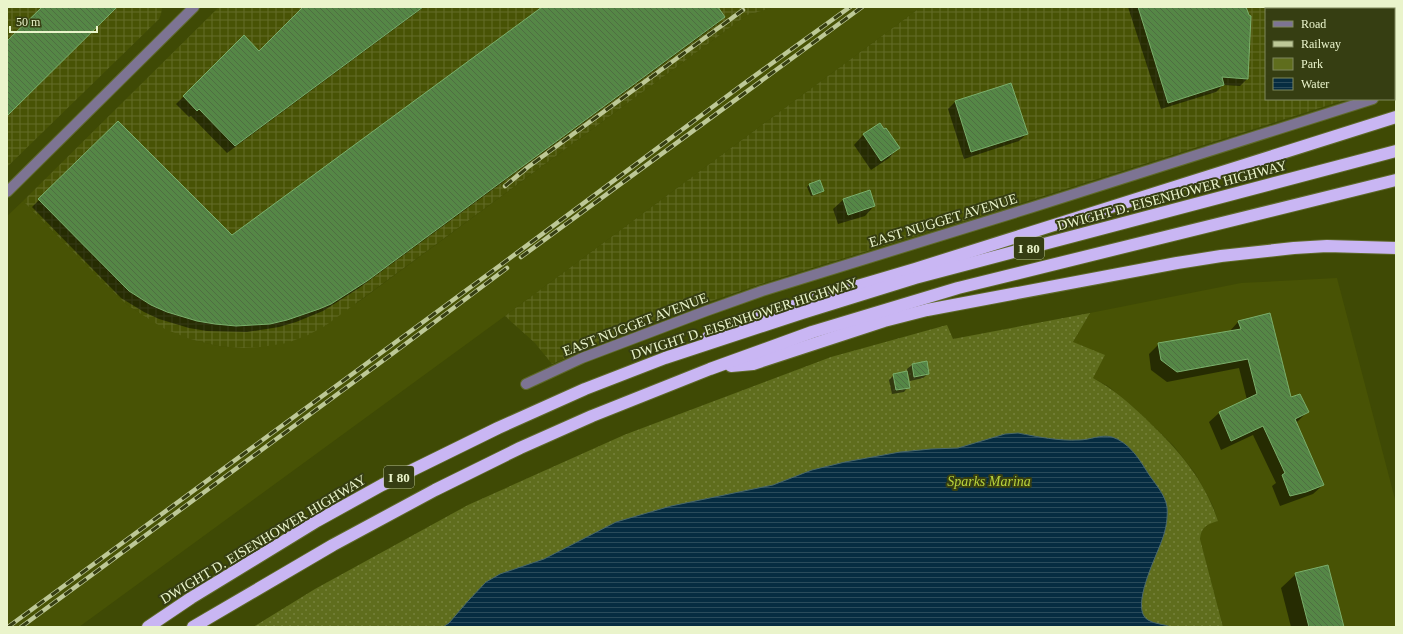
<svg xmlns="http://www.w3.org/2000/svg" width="1403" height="634" viewBox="0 0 1403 634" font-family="'Times New Roman',serif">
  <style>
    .built { fill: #485305 }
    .industrial { fill: url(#industrial-grid) }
    .green { fill: url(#green-dots) }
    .water { fill: url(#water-rules); stroke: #4a686a }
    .shadow { fill: #0007 }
    .building { fill: url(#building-back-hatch); stroke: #7baf6c }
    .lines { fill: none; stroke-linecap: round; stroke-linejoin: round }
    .minor-casing { stroke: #5e6929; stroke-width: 12 }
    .tertiary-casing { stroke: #5e6929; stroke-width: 12 }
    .motorway-casing { stroke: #5e6929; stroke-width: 14 }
    .minor { stroke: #7d7493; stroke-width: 10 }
    .tertiary { stroke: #7d7493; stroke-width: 10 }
    .motorway { stroke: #c9b6f3; stroke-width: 12 }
    .rail-casing { stroke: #bdc897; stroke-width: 4.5 }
    .rail { stroke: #363e12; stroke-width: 3; stroke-dasharray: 9; stroke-linecap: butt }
    .labels { text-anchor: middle; stroke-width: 4; stroke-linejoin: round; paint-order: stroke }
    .shield { fill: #363e12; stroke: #b4bd94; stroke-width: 1 }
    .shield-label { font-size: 13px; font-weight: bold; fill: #eaf4cb }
    .street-label { font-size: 14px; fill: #eaf4cb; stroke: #363e12 }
    .park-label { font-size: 14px; font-style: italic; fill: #b8d23b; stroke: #363e12 }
  </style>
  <defs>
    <pattern id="industrial-grid" width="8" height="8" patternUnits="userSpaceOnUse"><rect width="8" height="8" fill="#485305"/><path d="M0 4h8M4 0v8" fill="none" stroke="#636c28"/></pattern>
    <pattern id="green-dots" width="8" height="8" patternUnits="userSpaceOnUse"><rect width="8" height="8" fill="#5f6d1d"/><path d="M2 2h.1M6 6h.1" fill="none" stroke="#76823c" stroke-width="1.8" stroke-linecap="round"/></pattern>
    <pattern id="water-rules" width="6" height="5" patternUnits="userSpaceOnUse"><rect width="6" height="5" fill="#062c41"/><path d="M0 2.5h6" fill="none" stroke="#2a4b5b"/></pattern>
    <pattern id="building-back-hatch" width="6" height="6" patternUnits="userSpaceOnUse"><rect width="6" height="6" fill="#558746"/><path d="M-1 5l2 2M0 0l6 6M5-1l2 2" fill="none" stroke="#4f6e42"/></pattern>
  </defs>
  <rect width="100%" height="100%" fill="#3f4a05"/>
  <!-- built -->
  <g class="built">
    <path d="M775,7H921L505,316L79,627H7V216L23,201L103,282L126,304L144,316L190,339L218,346L242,348L357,303L747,15Z"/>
    <path d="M1337,278L1396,503V627H1223L1200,539L1202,529L1207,524L1218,521L1213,506L1204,489L1195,473L1173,445L1132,406L1108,386L1093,378L1073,342L1090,313L1241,283Z"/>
  </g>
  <!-- industrial -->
  <g class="industrial">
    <path d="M7,7L162,8L161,14L159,19L7,167Z"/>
    <path d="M219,7H775L747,15L325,326L308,335L287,343L261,347L242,348L218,346L190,339L165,329L144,316L126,304L103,282L23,201Z"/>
    <path d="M921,7H1396V84L1394,85V9H1266V99H1348L968,220L773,280L644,324L552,364L535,343L505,316Z"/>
  </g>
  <!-- green -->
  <path class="green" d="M1090,313L1073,342L1105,355L1093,378C1115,390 1133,406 1151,424C1181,453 1204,480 1218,521C1207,524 1201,527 1200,539L1223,627H253L315,589L468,505L624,435L831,357L947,325L953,339Z"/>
  <!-- water -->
  <path class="water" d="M1018,433C1039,437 1058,441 1079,440C1090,440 1101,434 1112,437C1128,442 1138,457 1146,470C1153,482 1165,493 1167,507C1168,517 1166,530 1162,540C1157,555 1129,609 1148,620C1154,624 1164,624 1171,627H443L449,623L468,601L486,582L500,574L544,559L616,522L671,506L773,485L812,470L845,462L900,452L931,449L958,448L1005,434Z"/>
  <!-- shadow -->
  <g class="shadow">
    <path d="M305,7H424L227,153L191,116L189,117L176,104L244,37L259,52Z"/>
    <path d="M544,7H716L724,17L717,24L359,288L323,311L296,322L279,327L247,332L207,331L189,328L159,319L144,312L121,298L32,207L118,122L232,237Z"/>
    <path d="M1128,7H1245L1248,16L1247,79L1240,86L1223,85L1216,92L1161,109Z"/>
    <path d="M955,102L1027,134L1019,141L964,159L948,109Z"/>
    <path d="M880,124L898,148L889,158L871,170L854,145L863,135Z"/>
    <path d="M809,185L823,191L821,193L811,196L807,187Z"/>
    <path d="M870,191L874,206L865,216L838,224L833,209L843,200Z"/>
    <path d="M1238,322L1290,398L1307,412L1296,423L1323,485L1313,494L1280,506L1272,486L1276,483L1253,435L1221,450L1209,422L1219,413L1247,400L1239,368L1167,382L1151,370L1149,354L1159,344L1229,332Z"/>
    <path d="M926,362L928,374L923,378L910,381L907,369L912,365Z"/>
    <path d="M894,375L908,387L904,392L892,394L889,380Z"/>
    <path d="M1296,574L1343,627H1291L1281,588Z"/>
  </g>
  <!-- building -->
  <g class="building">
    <path d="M42,7H117L7,116V41Z"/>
    <path d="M303,7H423L235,146L199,109L197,111L183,96L244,35L259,51Z"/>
    <path d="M542,7H718L725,17L367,281L331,304L319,309L287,320L270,324L236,326L215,324L197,321L167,312L151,305L129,291L38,199L118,121L232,235Z"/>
    <path d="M1138,7H1246L1249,15L1251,16L1248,79L1222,77L1224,85L1168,103Z"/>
    <path d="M1011,83L1028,134L971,152L955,101Z"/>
    <path d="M880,123L884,129L886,128L900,148L881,161L863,134Z"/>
    <path d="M820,180L824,191L813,195L809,184Z"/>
    <path d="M870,190L875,206L848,215L843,199Z"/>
    <path d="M1270,313L1291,397L1300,394L1309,412L1295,419L1324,485L1306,492L1290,496L1282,475L1285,473L1263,426L1231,441L1219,412L1257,394L1248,359L1177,372L1161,360L1158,343L1241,329L1238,321Z"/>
    <path d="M927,361L929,374L914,377L912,364Z"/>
    <path d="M907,371L910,388L896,390L893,374Z"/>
    <path d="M1328,565L1344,627H1309L1295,573Z"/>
  </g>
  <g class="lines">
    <defs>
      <g id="minor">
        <path d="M1394,92H1396"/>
        <path d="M526,384L582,358L706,311L762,291L1033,207L1373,99"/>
      </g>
      <path id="tertiary" d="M7,192L194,7"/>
      <g id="motorway">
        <path d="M708,337L725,329L827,295L915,269L1396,117"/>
        <path d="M731,366L753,364L884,321L927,310L1177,263L1221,256L1294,248L1327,246L1396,248"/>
        <path d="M148,627L191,598L317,521L382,485L498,428L585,389L665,358L802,313L915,278L1396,151"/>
        <path d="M193,627L333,545L435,490L520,448L592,416L710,369L812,332L958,288L1396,180"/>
      </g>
    </defs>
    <!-- minor casing -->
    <use href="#minor" class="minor-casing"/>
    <!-- tertiary casing -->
    <use href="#tertiary" class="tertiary-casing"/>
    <!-- motorway casing -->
    <use href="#motorway" class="motorway-casing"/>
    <!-- minor -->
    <use href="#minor" class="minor"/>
    <!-- tertiary -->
    <use href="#tertiary" class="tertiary"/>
    <!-- motorway -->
    <use href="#motorway" class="motorway"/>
    <defs>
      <g id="rail">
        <path d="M505,186L528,167L743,10"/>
        <path d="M521,257L862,7"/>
        <path d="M8,627L502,264L742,85L850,7"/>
        <path d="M21,627L392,354L507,268"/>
      </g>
    </defs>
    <!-- rail casing -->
    <use href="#rail" class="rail-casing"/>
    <!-- rail -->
    <use href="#rail" class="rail"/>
  </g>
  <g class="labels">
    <!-- shield labels -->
    <g class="shield">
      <rect x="1014" y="237" width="30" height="22" rx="3"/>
      <rect x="384" y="466" width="30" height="22" rx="3"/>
    </g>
    <g class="shield-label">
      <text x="1029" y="253">I 80</text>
      <text x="399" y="482">I 80</text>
    </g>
    <!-- street labels -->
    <g class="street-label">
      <text transform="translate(1172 195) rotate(-15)" y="5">DWIGHT D. EISENHOWER HIGHWAY</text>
      <text transform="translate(943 220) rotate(-17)" y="5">EAST NUGGET AVENUE</text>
      <text transform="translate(744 318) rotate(-18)" y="5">DWIGHT D. EISENHOWER HIGHWAY</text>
      <text transform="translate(635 324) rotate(-21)" y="5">EAST NUGGET AVENUE</text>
      <text transform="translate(263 539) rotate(-31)" y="5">DWIGHT D. EISENHOWER HIGHWAY</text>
    </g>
    <!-- park labels -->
    <g class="park-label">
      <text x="989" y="486">Sparks Marina</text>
    </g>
  </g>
  <!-- border -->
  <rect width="1403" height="634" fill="none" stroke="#eaf4cb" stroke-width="16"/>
  <!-- legend -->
  <rect x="1265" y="8" width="130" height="92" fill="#363e12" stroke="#7e875c"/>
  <rect x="1273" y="21" width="20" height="6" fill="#7d7493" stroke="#7e875c"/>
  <text x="1301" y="28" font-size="12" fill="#eaf4cb">Road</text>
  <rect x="1273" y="41" width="20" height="6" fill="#bdc897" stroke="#7e875c"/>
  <text x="1301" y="48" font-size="12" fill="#eaf4cb">Railway</text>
  <rect x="1273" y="58" width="20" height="12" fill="#5f6d1d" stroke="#7e875c"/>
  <text x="1301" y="68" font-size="12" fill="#eaf4cb">Park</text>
  <rect x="1273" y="78" width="20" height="12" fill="url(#water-rules)" stroke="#7e875c"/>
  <text x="1301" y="88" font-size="12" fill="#eaf4cb">Water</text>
  <!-- scale -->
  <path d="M10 26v6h87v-6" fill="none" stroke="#eaf4cb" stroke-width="2"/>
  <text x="16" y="26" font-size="12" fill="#eaf4cb" stroke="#363e12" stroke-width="3" paint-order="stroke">50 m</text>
</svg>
